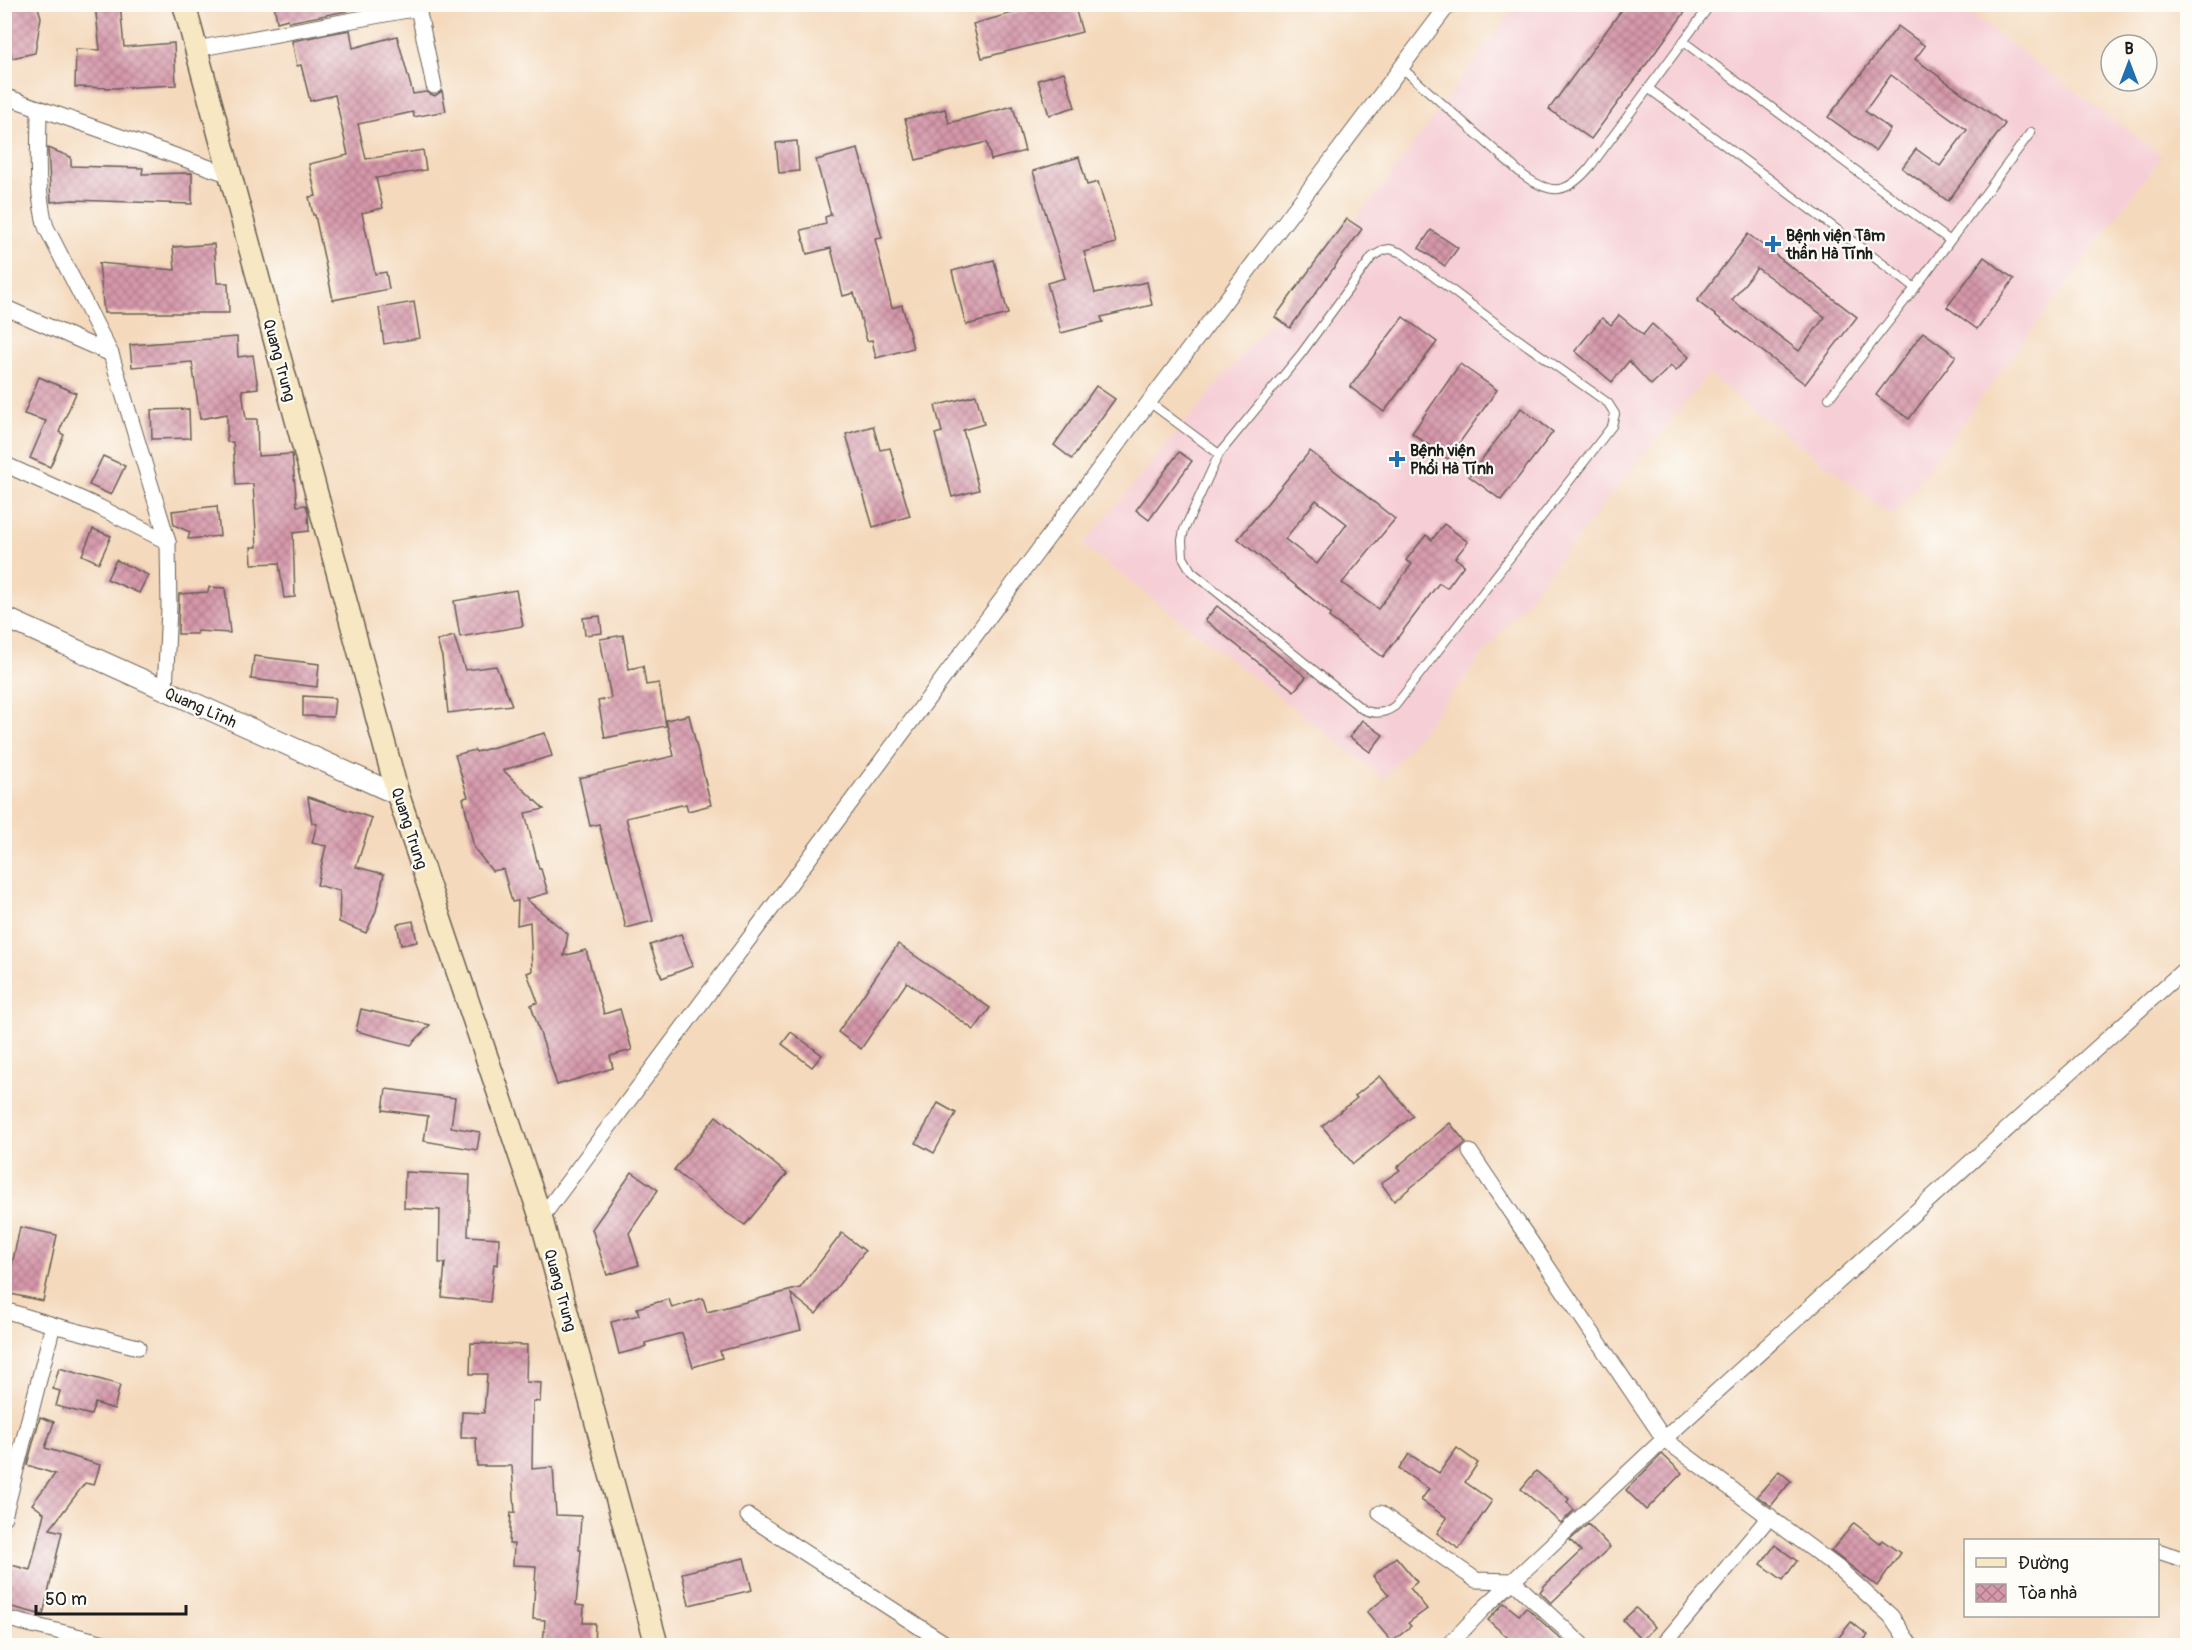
<svg xmlns="http://www.w3.org/2000/svg" width="2192" height="1650" viewBox="0 0 2192 1650" font-family="Pangolin,sans-serif">
  <style>
    .built { fill: #f6cfd6 }
    .building { fill: url(#building-cross-hatch); fill-rule: evenodd }
    .lines { fill: none; stroke-linecap: round; stroke-linejoin: round }
    .service-casing { stroke: #685e54; stroke-width: 10 }
    .minor-casing { stroke: #685e54; stroke-width: 17 }
    .tertiary-casing { stroke: #685e54; stroke-width: 22 }
    .secondary-casing { stroke: #685e54; stroke-width: 25 }
    .service { stroke: #fff; stroke-width: 8 }
    .minor { stroke: #fff; stroke-width: 15 }
    .tertiary { stroke: #fff; stroke-width: 20 }
    .secondary { stroke: #f7e8c3; stroke-width: 22 }
    .poi-dot { fill: #1f6fb2; stroke: #fdfcf7; stroke-width: 2 }
    .labels { text-anchor: middle; stroke-width: 4.5; stroke-linejoin: round; paint-order: stroke }
    .poi-label { font-size: 16px; font-weight: bold; fill: #1c1c1c; stroke: #fdfcf7; text-anchor: start }
    .street-label { font-size: 16px; fill: #1c1c1c; stroke: #fdfcf7 }
  </style>
  <defs>
    <pattern id="building-cross-hatch" width="8" height="8" patternUnits="userSpaceOnUse" patternTransform="scale(1.5)"><rect width="8" height="8" fill="#d698ab"/><path d="M0 0l8 8M0 8l8-8" fill="none" stroke="#ad7b8a"/></pattern>
  </defs>
  <rect width="100%" height="100%" fill="#fdfcf7"/>
  <filter id="ink" filterUnits="userSpaceOnUse"><feTurbulence type="fractalNoise" baseFrequency=".0167" numOctaves="2"/><feDisplacementMap in="SourceGraphic" scale="12" xChannelSelector="R" yChannelSelector="G"/><feConvolveMatrix kernelMatrix="1 2 1 2 8 2 1 2 1" color-interpolation-filters="sRGB"/></filter>
  <filter id="wash" filterUnits="userSpaceOnUse"><feTurbulence type="fractalNoise" baseFrequency=".008" numOctaves="4" result="noise"/><feDisplacementMap in="SourceGraphic" scale="24" xChannelSelector="R" yChannelSelector="G"/><feGaussianBlur stdDeviation="1.35" result="paint"/><feColorMatrix in="noise" values="0 0 0 0 0 0 0 0 0 0 0 0 0 0 0 0 0 1.4 0 .05"/><feComposite in="paint" operator="in"/></filter>
  <g filter="url(#wash)">
    <rect width="100%" height="100%" fill="#f4d9bc"/>
    <!-- built -->
    <path class="built" d="M1516,5H1958L2162,156L1893,516L1708,374L1384,778L1083,545L1382,187Z"/>
    <g id="blocks">
      <!-- building -->
      <g class="building">
        <path d="M5,4H37L41,17L35,53L12,58L4,25V22L9,21Z"/>
        <path d="M95,4H120L124,47L174,43L176,85L115,88L75,87L76,49L100,50Z"/>
        <path d="M274,4H346L347,11L289,22L288,19L277,22Z"/>
        <path d="M1045,4H1074L1082,32L982,58L973,24Z"/>
        <path d="M1626,4H1691L1591,139L1549,109Z"/>
        <path d="M1898,26L1925,46L1915,59L2005,124L1948,201L1902,168L1916,149L1940,166L1967,130L1891,75L1865,111L1890,129L1875,151L1828,117Z"/>
        <path d="M350,30L353,48L397,36L413,94L426,92L435,96L442,91L446,111L414,117L413,112L358,124L366,159L423,150L426,170L376,178L383,208L362,213L375,274L386,272L389,289L333,300L315,215H313L309,197L316,196L309,164L348,155L335,95L310,101L301,65L297,66L292,41Z"/>
        <path d="M1064,72L1075,107L1049,115L1038,80Z"/>
        <path d="M1013,106L1025,151L991,160L987,142L916,160L905,119L945,109L949,123Z"/>
        <path d="M797,141L799,171L779,173L776,143Z"/>
        <path d="M48,148L71,157V166L143,168L142,174L192,173V204L72,200L51,202Z"/>
        <path d="M858,149L882,238L875,239L892,308L902,305L913,348L876,358L872,340L867,341L854,293L843,296L831,248L807,254L801,230L826,224L825,217L831,215L816,160Z"/>
        <path d="M1079,157L1087,185L1098,182L1116,243L1084,252L1095,293L1147,282L1152,305L1101,317L1103,322L1061,333L1047,283L1065,278L1033,171Z"/>
        <path d="M1347,219L1362,229L1290,328L1275,317Z"/>
        <path d="M1431,230L1458,248L1445,266L1419,248Z"/>
        <path d="M1748,234L1857,317L1805,384L1697,301ZM1757,268L1825,317L1799,351L1732,300Z"/>
        <path d="M214,244L217,283H228L229,313H104L99,263L175,270L173,247Z"/>
        <path d="M1984,257L2014,279L1977,329L1947,307Z"/>
        <path d="M994,260L1008,314L966,325L952,271Z"/>
        <path d="M414,302L420,338L384,344L379,308Z"/>
        <path d="M1619,315L1643,335L1652,324L1689,357L1676,371L1671,366L1651,385L1629,361L1612,382L1575,351L1602,318L1611,325Z"/>
        <path d="M1403,317L1437,342L1384,412L1350,387Z"/>
        <path d="M1923,332L1956,356L1909,419L1876,395Z"/>
        <path d="M237,337L238,357L253,355L258,388L242,390L246,419H257L258,456L292,454L297,506L306,505L308,513L309,531L293,533L295,597L284,598L279,563L252,564L251,547H257L253,484L236,485L233,442H227V414L200,419L192,362L132,367L130,345Z"/>
        <path d="M1460,364L1497,390L1448,459L1412,433Z"/>
        <path d="M39,377L76,393L59,432L64,435L50,467L30,458L46,421L24,414Z"/>
        <path d="M1096,386L1115,399L1072,459L1054,445Z"/>
        <path d="M976,395L984,424L963,430L979,490L952,497L935,434L942,432L935,406Z"/>
        <path d="M1521,408L1553,432L1501,500L1469,476Z"/>
        <path d="M189,409L190,438L152,439L151,410Z"/>
        <path d="M873,426L880,450L890,448L910,516L873,527L846,434Z"/>
        <path d="M1310,451L1395,519L1342,583L1378,609L1412,564L1406,560L1426,535L1432,540L1444,524L1468,542L1455,558L1464,565L1447,588L1439,583L1383,657L1329,617L1331,614L1238,539ZM1316,500L1347,524L1317,564L1285,539Z"/>
        <path d="M1179,452L1192,461L1149,520L1136,510Z"/>
        <path d="M103,456L125,466L111,495L89,485Z"/>
        <path d="M217,506L220,536L188,539L190,532L174,525L172,511Z"/>
        <path d="M93,529L111,536L99,563L82,555Z"/>
        <path d="M116,560L148,575L139,593L107,579Z"/>
        <path d="M209,587L225,588L230,633L197,631V634H178L179,594L208,592Z"/>
        <path d="M516,590L523,626L460,637L454,601Z"/>
        <path d="M1217,606L1306,677L1294,691L1205,620Z"/>
        <path d="M600,616L602,633L585,635L583,618Z"/>
        <path d="M623,635L629,669L643,666L646,685L659,683L666,726L605,738L598,701L611,698L600,639Z"/>
        <path d="M454,636L465,670L496,666L512,705L448,713L442,657L437,641Z"/>
        <path d="M254,656L319,664L317,687L251,679Z"/>
        <path d="M303,696L335,698L333,717L303,716Z"/>
        <path d="M689,715L711,805L688,811L686,804L626,818L653,921L626,928L599,824L590,826L579,778L674,756L666,720Z"/>
        <path d="M1362,720L1383,735L1370,752L1350,737Z"/>
        <path d="M545,733L552,756L503,770L544,809L525,813L539,869H541L548,893L526,899L568,934L564,956L586,950L604,1014L620,1009L632,1050L610,1056L613,1068L557,1085L531,1005L538,1002L527,973L532,971L530,922L517,925L518,901L512,902L503,869L492,871L474,848L463,798L468,797L455,755L475,750L476,752Z"/>
        <path d="M308,797L372,818L356,867L384,874L376,911L366,933L339,922L340,891L317,885L326,846L312,843L317,824L312,823Z"/>
        <path d="M413,921L417,942L401,945L397,924Z"/>
        <path d="M681,934L693,966L662,978L650,945Z"/>
        <path d="M898,944L990,1008L974,1030L907,982L861,1049L838,1032Z"/>
        <path d="M361,1009L430,1025L411,1045L356,1031Z"/>
        <path d="M791,1032L822,1055L812,1067L782,1044Z"/>
        <path d="M1380,1076L1413,1116L1353,1164L1322,1126L1357,1098L1355,1096Z"/>
        <path d="M386,1089L455,1098L451,1127L480,1132L477,1150L424,1141L428,1116L383,1110Z"/>
        <path d="M938,1103L956,1113L934,1153L916,1143Z"/>
        <path d="M716,1116L787,1174L745,1225L724,1211L674,1170Z"/>
        <path d="M1450,1123L1466,1143L1394,1201L1381,1183L1400,1170L1397,1167Z"/>
        <path d="M405,1172L470,1175L468,1236L499,1238L498,1265L494,1264L490,1302L442,1297L445,1263H439L440,1210L404,1208Z"/>
        <path d="M632,1172L658,1190L629,1233L639,1265L607,1275L592,1229Z"/>
        <path d="M20,1227L57,1235L43,1301L6,1293Z"/>
        <path d="M842,1233L865,1251L816,1314L791,1294L801,1330L720,1351L722,1358L693,1367L682,1333L645,1343L646,1347L619,1354L611,1322L639,1315L637,1308L669,1299L672,1308L703,1298L707,1312L800,1288Z"/>
        <path d="M471,1343L527,1345L526,1382L541,1383L540,1402L533,1401L532,1469L553,1467L556,1515L581,1516L579,1550H581L576,1605L584,1606L583,1623H595L594,1646L543,1644L545,1620L533,1619L536,1566L513,1565L514,1544H509L511,1512L515,1513L512,1466H477L476,1438H461L462,1412L484,1413L487,1374H470Z"/>
        <path d="M59,1368L120,1385L114,1409L95,1403L91,1415L56,1406L60,1391L53,1389Z"/>
        <path d="M40,1417L54,1422L45,1448L100,1465L94,1485L85,1483L50,1529L62,1532L43,1615L4,1605V1563L30,1570L44,1513L32,1504L55,1474L27,1465Z"/>
        <path d="M1457,1448L1478,1463L1465,1482L1492,1501L1459,1549L1437,1533L1447,1518L1421,1500L1429,1489L1399,1469L1409,1454L1439,1473Z"/>
        <path d="M1662,1454L1682,1473L1646,1510L1626,1490Z"/>
        <path d="M1536,1471L1569,1499L1567,1502L1574,1510L1561,1523L1521,1489Z"/>
        <path d="M1779,1471L1791,1481L1771,1506L1757,1496Z"/>
        <path d="M1854,1523L1880,1543L1882,1540L1900,1553L1877,1586L1831,1551Z"/>
        <path d="M1588,1524L1610,1547L1551,1603L1540,1592L1545,1585L1581,1551L1570,1540Z"/>
        <path d="M1775,1545L1797,1561L1783,1580L1761,1564Z"/>
        <path d="M1396,1557L1417,1582L1410,1588L1427,1609L1408,1623L1411,1626L1392,1642L1367,1612L1389,1595L1373,1576Z"/>
        <path d="M744,1558L752,1590L689,1605L682,1573Z"/>
        <path d="M1504,1603L1519,1615L1526,1607L1568,1646H1517L1488,1620Z"/>
        <path d="M1636,1608L1655,1627L1642,1640L1623,1620Z"/>
        <path d="M1851,1622L1868,1635L1859,1646H1832Z"/>
      </g>
    </g>
  </g>
  <g filter="url(#ink)">
    <use href="#blocks" fill-opacity="0" stroke="#685e54" stroke-width="1.5"/>
    <g class="lines">
      <defs>
        <g id="service">
          <path d="M1684,42L1949,240"/>
          <path d="M1402,68L1523,175C1552,196 1567,194 1590,167L1711,4"/>
          <path d="M1648,88L1915,288"/>
          <path d="M1390,249L1402,253L1501,327L1608,403L1615,414L1612,426L1395,706C1384,714 1374,715 1362,709L1191,571L1183,557L1182,540L1184,530L1219,454L1301,354L1372,257L1384,250Z"/>
          <path d="M1829,398L1915,288L2031,132"/>
          <path d="M1149,402L1219,454"/>
        </g>
        <g id="minor">
          <path d="M196,49L418,8L434,86"/>
          <path d="M4,96L230,175"/>
          <path d="M39,108C39,147 35,189 46,227L111,354L168,542L169,608L165,690"/>
          <path d="M4,307L111,354"/>
          <path d="M4,464L99,507L168,542"/>
          <path d="M1470,1152L1664,1439L1838,1568L1891,1616L1911,1646"/>
          <path d="M541,1218L1149,402L1449,4"/>
          <path d="M4,1310L53,1325L138,1347"/>
          <path d="M1380,1513L1476,1580L1513,1581L1583,1646"/>
          <path d="M748,1516L949,1646"/>
          <path d="M4,1517L53,1325"/>
          <path d="M2158,1551L2188,1561"/>
          <path d="M4,1618L117,1646"/>
          <path d="M1448,1646L1482,1610L1664,1439L2188,966"/>
          <path d="M1662,1646L1770,1516"/>
        </g>
        <path id="tertiary" d="M4,617L398,795"/>
        <path id="secondary" d="M184,4L398,795L541,1218L657,1646"/>
      </defs>
      <!-- service casing -->
      <use href="#service" class="service-casing"/>
      <!-- minor casing -->
      <use href="#minor" class="minor-casing"/>
      <!-- tertiary casing -->
      <use href="#tertiary" class="tertiary-casing"/>
      <!-- secondary casing -->
      <use href="#secondary" class="secondary-casing"/>
      <!-- service -->
      <use href="#service" class="service"/>
      <!-- minor -->
      <use href="#minor" class="minor"/>
      <!-- tertiary -->
      <use href="#tertiary" class="tertiary"/>
      <!-- secondary -->
      <use href="#secondary" class="secondary"/>
    </g>
  </g>
  <!-- markers -->
  <g class="poi-dot">
    <path d="M1770 235h6v6h6v6h-6v6h-6v-6h-6v-6h6z"/>
    <path d="M1394 450h6v6h6v6h-6v6h-6v-6h-6v-6h6z"/>
  </g>
  <g class="labels">
    <!-- poi labels -->
    <g class="poi-label">
      <text x="1786" y="241">Bệnh viện Tâm<tspan x="1786" dy="18">thần Hà Tĩnh</tspan></text>
      <text x="1410" y="456">Bệnh viện<tspan x="1410" dy="18">Phổi Hà Tĩnh</tspan></text>
    </g>
    <!-- street labels -->
    <g class="street-label">
      <text transform="translate(280 360) rotate(75)" y="6">Quang Trung</text>
      <text transform="translate(201 707) rotate(24)" y="6">Quang Lĩnh</text>
      <text transform="translate(410 828) rotate(72)" y="6">Quang Trung</text>
      <text transform="translate(561 1290) rotate(75)" y="6">Quang Trung</text>
    </g>
  </g>
  <!-- margin -->
  <rect width="2192" height="1650" fill="none" stroke="#fdfcf7" stroke-width="24"/>
  <!-- legend -->
  <rect x="1964" y="1539" width="195" height="78" fill="#fdfcf7" stroke="#a3a29f" stroke-width="1.5"/>
  <rect x="1976" y="1558" width="30" height="9" fill="#f7e8c3" stroke="#a3a29f" stroke-width="1.5"/>
  <text x="2018" y="1569" font-size="18" fill="#1c1c1c">Đường</text>
  <rect x="1976" y="1584" width="30" height="18" fill="url(#building-cross-hatch)" stroke="#a3a29f" stroke-width="1.5"/>
  <text x="2018" y="1599" font-size="18" fill="#1c1c1c">Tòa nhà</text>
  <!-- north arrow -->
  <g transform="translate(2129 63)"><circle r="28" fill="#fdfcf7" stroke="#a3a29f" stroke-width="1.5"/>
  <path d="M0-4.5L10 22L0 15L-10 22Z" fill="#1f6fb2"/>
  <text y="-9" font-size="16" font-weight="bold" text-anchor="middle" fill="#1c1c1c">B</text>
  </g>
  <!-- scale -->
  <path d="M36 1605v9h150v-9" fill="none" stroke="#1c1c1c" stroke-width="3"/>
  <text x="45" y="1605" font-size="18" fill="#1c1c1c" stroke="#fdfcf7" stroke-width="4.5" paint-order="stroke">50 m</text>
</svg>
